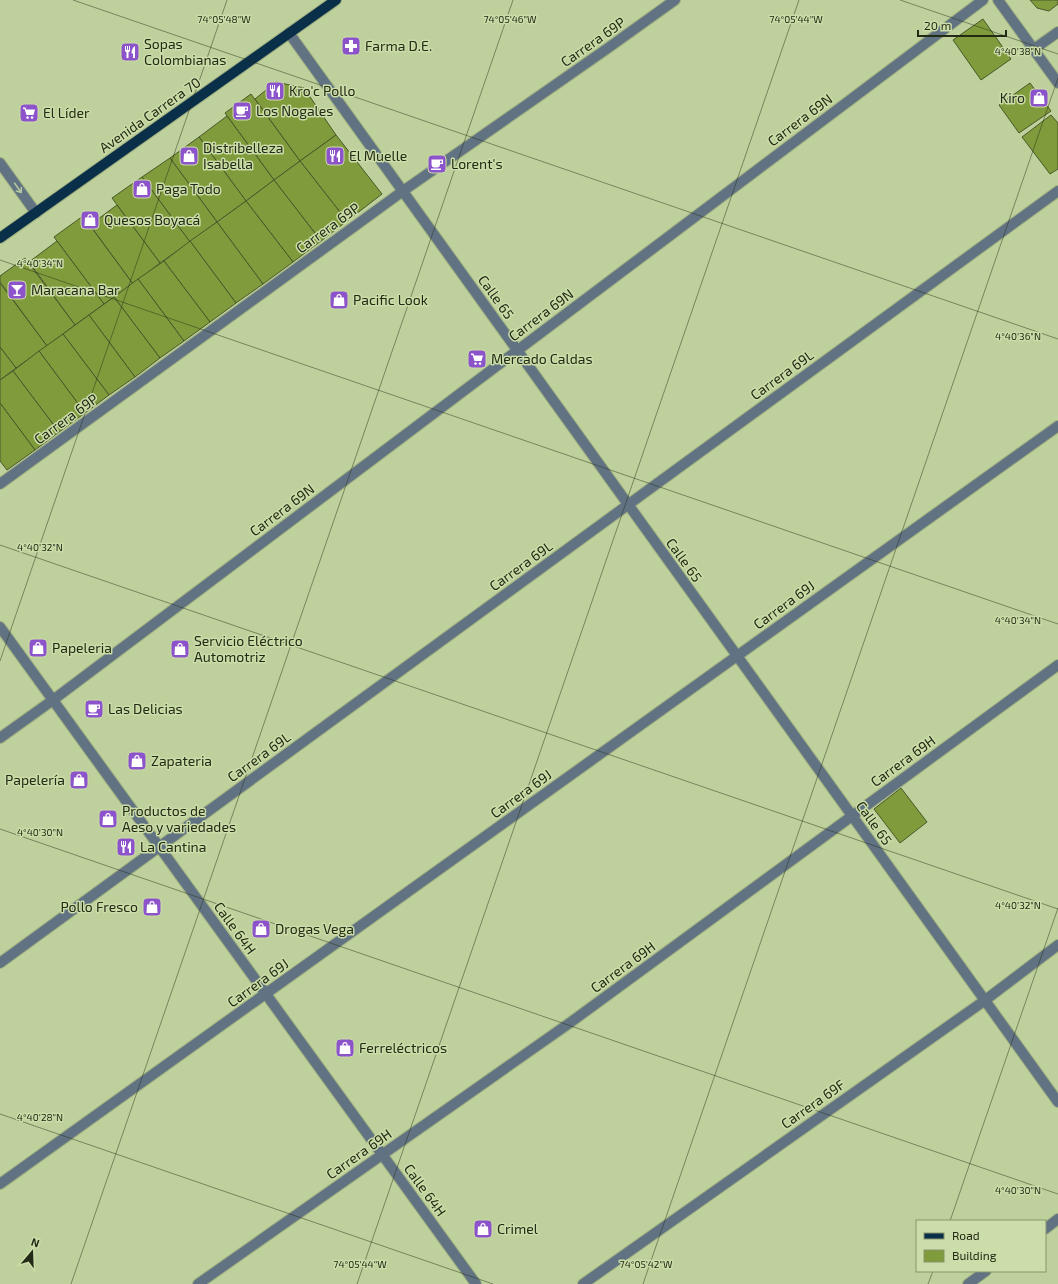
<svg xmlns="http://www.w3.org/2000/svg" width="1058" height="1284" viewBox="0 0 1058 1284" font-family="'Exo 2',sans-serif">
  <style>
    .building { fill: #809b3c; stroke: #4a5829 }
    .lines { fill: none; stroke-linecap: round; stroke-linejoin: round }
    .minor-casing { stroke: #9faf80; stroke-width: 12 }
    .major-casing { stroke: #9faf80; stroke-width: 12 }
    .minor { stroke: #617383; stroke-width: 10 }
    .major { stroke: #0a2f49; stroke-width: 10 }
    .oneway { stroke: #b6c8a1 }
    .ticks { fill: none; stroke: #232a15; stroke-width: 1; stroke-opacity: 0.45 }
    .labels { text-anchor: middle; stroke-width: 3; stroke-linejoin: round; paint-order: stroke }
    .street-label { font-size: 14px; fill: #232a15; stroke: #cbdda8 }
    .poi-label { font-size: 14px; fill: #232a15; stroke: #cbdda8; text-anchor: start }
    .ticks-label { font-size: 10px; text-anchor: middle; fill: #232a15; stroke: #cbdda8; stroke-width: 3; stroke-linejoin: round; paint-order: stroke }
  </style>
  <rect width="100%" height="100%" fill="#bed09b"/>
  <!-- building -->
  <g class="building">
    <path d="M1030,0H1058V4L1049,11L1037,8Z"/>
    <path d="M983,19L1011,59L981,80L953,40Z"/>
    <path d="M276,82L304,88L336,135L300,161L255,99Z"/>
    <path d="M1030,83L1051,111L1019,133L999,105Z"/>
    <path d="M251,94L300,161L274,180L225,113Z"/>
    <path d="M1051,115L1058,123V169L1050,174L1022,137Z"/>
    <path d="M227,116L274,180L246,201L199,137Z"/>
    <path d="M336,135L382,194L347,221L300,161Z"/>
    <path d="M199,137L246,201L217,222L170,158Z"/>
    <path d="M170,158L217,222L190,242L142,177Z"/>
    <path d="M300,161L347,221L321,241L274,180Z"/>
    <path d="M142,177L190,242L160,263L112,198Z"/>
    <path d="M274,180L321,241L293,262L246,201Z"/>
    <path d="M246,201L293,262L263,284L217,222Z"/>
    <path d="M117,205L160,263L133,284L90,225Z"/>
    <path d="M83,216L133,284L104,304L54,237Z"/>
    <path d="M217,222L263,284L236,303L190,241Z"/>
    <path d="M57,241L104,304L75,325L29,262Z"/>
    <path d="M190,241L236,303L210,322L164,261Z"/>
    <path d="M25,258L75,325L47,346L0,282V276Z"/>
    <path d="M164,261L210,322L184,341L138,279Z"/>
    <path d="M138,279L184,341L160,358L114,297Z"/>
    <path d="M0,283L47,346L16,368L0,347Z"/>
    <path d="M114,297L160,358L135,377L89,315Z"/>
    <path d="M89,315L135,377L109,395L63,334Z"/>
    <path d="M63,334L109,395L85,413L39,351Z"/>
    <path d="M0,347L16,368L0,380Z"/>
    <path d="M39,351L85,413L59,432L13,371Z"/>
    <path d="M13,371L59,432L35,450L0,403V380Z"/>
    <path d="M0,403L35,450L7,470L0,461Z"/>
    <path d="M901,788L927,822L900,843L874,809Z"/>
  </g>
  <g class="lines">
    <defs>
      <g id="minor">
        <path d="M998,0L1058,83"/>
        <path d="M289,33L1058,1102"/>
        <path d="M1034,49L1058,32"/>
        <path d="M0,163L36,213"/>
        <path d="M0,484L403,191L608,48L675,0"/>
        <path d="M0,627L476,1284"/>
        <path d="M0,738L53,700L983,0"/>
        <path d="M0,963L1058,191"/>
        <path d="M0,1184L1058,426"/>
        <path d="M1045,1229L1058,1219"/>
        <path d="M198,1284L571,1022L1058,665"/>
        <path d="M583,1284L984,1001L1058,945"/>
        <path d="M968,1284L986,1271"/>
      </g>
      <path id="major" d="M0,238L336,0"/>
    </defs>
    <!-- minor casing -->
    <use href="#minor" class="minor-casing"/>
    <!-- major casing -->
    <use href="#major" class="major-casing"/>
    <!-- minor -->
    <use href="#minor" class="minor"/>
    <!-- major -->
    <use href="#major" class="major"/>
  </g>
  <!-- one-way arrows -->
  <defs><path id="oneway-shaft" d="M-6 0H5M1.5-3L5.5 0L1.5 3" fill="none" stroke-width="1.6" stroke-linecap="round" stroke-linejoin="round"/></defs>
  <use class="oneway" href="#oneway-shaft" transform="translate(18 188) rotate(55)"/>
  <!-- ticks -->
  <path class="ticks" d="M73,0L1058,339M900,0L1058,54M0,260L1058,624M0,545L1058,909M0,661L227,0M0,829L1058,1194M0,1114L493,1284M950,1221L1058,908M71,1284L513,0M357,1284L799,0M643,1284L1058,78M928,1284L933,1271"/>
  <!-- icons -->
  <defs>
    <symbol id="pharmacy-square" viewBox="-11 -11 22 22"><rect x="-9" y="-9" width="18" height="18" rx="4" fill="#8c53ca" stroke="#cbdda8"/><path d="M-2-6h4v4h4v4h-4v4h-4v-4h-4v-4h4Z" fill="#fff"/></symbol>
    <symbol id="restaurant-square" viewBox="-11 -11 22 22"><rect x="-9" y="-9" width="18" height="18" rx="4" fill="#8c53ca" stroke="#cbdda8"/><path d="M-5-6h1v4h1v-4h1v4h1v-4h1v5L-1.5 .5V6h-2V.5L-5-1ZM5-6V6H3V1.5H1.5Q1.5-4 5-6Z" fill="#fff"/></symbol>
    <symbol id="shop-square" viewBox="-11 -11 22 22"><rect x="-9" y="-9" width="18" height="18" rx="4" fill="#8c53ca" stroke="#cbdda8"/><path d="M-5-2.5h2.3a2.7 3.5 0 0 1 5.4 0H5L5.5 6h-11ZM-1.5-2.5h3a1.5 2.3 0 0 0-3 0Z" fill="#fff"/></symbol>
    <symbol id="cafe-square" viewBox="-11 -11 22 22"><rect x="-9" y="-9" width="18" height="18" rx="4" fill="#8c53ca" stroke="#cbdda8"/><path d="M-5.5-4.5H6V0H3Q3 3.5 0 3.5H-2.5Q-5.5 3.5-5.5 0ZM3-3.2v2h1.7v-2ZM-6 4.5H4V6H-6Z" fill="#fff"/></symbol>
    <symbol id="supermarket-square" viewBox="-11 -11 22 22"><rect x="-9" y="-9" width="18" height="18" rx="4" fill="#8c53ca" stroke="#cbdda8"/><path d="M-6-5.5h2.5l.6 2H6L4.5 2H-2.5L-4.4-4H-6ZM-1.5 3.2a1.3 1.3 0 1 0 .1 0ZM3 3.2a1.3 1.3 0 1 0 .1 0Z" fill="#fff"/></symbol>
    <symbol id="bar-square" viewBox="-11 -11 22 22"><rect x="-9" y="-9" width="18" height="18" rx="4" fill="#8c53ca" stroke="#cbdda8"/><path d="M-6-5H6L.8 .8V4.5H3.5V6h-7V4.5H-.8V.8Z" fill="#fff"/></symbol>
  </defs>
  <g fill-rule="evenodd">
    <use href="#pharmacy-square" x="340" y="35" width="22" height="22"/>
    <use href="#restaurant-square" x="119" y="41" width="22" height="22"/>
    <use href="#restaurant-square" x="264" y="80" width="22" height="22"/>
    <use href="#shop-square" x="1028" y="87" width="22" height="22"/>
    <use href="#cafe-square" x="231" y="100" width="22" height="22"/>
    <use href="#supermarket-square" x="18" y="102" width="22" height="22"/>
    <use href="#shop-square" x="178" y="145" width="22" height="22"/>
    <use href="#restaurant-square" x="324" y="145" width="22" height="22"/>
    <use href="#cafe-square" x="426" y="153" width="22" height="22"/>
    <use href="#shop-square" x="131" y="178" width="22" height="22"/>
    <use href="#shop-square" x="79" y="209" width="22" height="22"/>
    <use href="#bar-square" x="6" y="279" width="22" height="22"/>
    <use href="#shop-square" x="328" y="289" width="22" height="22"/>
    <use href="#supermarket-square" x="466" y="348" width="22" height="22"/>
    <use href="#shop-square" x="27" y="637" width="22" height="22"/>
    <use href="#shop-square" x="169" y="638" width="22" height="22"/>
    <use href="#cafe-square" x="83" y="698" width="22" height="22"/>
    <use href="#shop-square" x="126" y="750" width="22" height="22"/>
    <use href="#shop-square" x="68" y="769" width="22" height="22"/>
    <use href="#shop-square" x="97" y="808" width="22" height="22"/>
    <use href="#restaurant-square" x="115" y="836" width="22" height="22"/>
    <use href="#shop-square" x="141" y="896" width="22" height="22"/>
    <use href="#shop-square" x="250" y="918" width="22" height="22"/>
    <use href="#shop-square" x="334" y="1037" width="22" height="22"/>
    <use href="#shop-square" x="472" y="1218" width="22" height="22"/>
  </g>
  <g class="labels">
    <!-- street labels -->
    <g class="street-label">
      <text transform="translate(593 42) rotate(-35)" y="5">Carrera 69P</text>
      <text transform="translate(150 115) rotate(-35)" y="5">Avenida Carrera 70</text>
      <text transform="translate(800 120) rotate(-37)" y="5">Carrera 69N</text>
      <text transform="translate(328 228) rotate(-36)" y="5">Carrera 69P</text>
      <text transform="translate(496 297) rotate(54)" y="5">Calle 65</text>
      <text transform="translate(541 315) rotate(-37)" y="5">Carrera 69N</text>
      <text transform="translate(782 375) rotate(-36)" y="5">Carrera 69L</text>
      <text transform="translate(66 419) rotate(-36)" y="5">Carrera 69P</text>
      <text transform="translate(282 510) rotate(-37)" y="5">Carrera 69N</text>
      <text transform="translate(684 560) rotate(54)" y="5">Calle 65</text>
      <text transform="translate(521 566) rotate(-36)" y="5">Carrera 69L</text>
      <text transform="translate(784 605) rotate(-36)" y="5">Carrera 69J</text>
      <text transform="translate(259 757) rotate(-36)" y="5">Carrera 69L</text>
      <text transform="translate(903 761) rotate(-36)" y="5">Carrera 69H</text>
      <text transform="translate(521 794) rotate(-36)" y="5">Carrera 69J</text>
      <text transform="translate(874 823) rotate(54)" y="5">Calle 65</text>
      <text transform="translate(235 928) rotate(54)" y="5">Calle 64H</text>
      <text transform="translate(623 967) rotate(-36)" y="5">Carrera 69H</text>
      <text transform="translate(258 983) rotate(-36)" y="5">Carrera 69J</text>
      <text transform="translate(813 1104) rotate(-35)" y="5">Carrera 69F</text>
      <text transform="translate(359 1154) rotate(-35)" y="5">Carrera 69H</text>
      <text transform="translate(425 1190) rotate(54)" y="5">Calle 64H</text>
    </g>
    <!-- poi labels -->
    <g class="poi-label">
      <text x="144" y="49">Sopas<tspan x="144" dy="16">Colombianas</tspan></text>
      <text x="365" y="51">Farma D.E.</text>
      <text x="289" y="96">Kro'c Pollo</text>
      <text x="1025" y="103" text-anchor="end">Kiro</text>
      <text x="256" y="116">Los Nogales</text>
      <text x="43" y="118">El Líder</text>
      <text x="203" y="153">Distribelleza<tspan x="203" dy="16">Isabella</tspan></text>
      <text x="349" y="161">El Muelle</text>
      <text x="451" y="169">Lorent's</text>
      <text x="156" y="194">Paga Todo</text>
      <text x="104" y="225">Quesos Boyacá</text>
      <text x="31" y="295">Maracana Bar</text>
      <text x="353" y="305">Pacific Look</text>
      <text x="491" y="364">Mercado Caldas</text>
      <text x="194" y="646">Servicio Eléctrico<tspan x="194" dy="16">Automotriz</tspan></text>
      <text x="52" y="653">Papeleria</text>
      <text x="108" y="714">Las Delicias</text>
      <text x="151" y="766">Zapateria</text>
      <text x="65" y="785" text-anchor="end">Papelería</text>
      <text x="122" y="816">Productos de<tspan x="122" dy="16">Aeso y variedades</tspan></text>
      <text x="140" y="852">La Cantina</text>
      <text x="138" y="912" text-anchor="end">Pollo Fresco</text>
      <text x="275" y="934">Drogas Vega</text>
      <text x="359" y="1053">Ferreléctricos</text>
      <text x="497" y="1234">Crimel</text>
    </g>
  </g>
  <g class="ticks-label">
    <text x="224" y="23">74°05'48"W</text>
    <text x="510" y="23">74°05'46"W</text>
    <text x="796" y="23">74°05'44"W</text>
    <text x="1018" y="55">4°40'38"N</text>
    <text x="40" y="267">4°40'34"N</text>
    <text x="1018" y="340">4°40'36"N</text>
    <text x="40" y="551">4°40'32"N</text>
    <text x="1018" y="624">4°40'34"N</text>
    <text x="40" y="836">4°40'30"N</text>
    <text x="1018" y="909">4°40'32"N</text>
    <text x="40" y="1121">4°40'28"N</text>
    <text x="1018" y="1194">4°40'30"N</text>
    <text x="360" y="1268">74°05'44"W</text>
    <text x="646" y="1268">74°05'42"W</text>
  </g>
  <!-- legend -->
  <rect x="916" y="1220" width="130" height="52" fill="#cbdda8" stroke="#88956d"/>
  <rect x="924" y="1233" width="20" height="6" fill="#0a2f49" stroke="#88956d"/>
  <text x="952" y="1240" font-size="12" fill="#232a15">Road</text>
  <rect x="924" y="1250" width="20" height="12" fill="#809b3c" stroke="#88956d"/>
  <text x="952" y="1260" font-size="12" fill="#232a15">Building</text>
  <!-- north arrow -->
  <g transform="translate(32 1252) rotate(19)" stroke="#cbdda8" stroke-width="3" paint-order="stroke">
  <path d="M0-3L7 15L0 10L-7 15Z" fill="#232a15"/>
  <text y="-6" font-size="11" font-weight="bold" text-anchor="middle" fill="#232a15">N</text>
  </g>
  <!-- scale -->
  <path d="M918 30v6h88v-6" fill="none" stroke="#232a15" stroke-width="2"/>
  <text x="924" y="30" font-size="12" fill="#232a15" stroke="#cbdda8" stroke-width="3" paint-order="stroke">20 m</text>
</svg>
